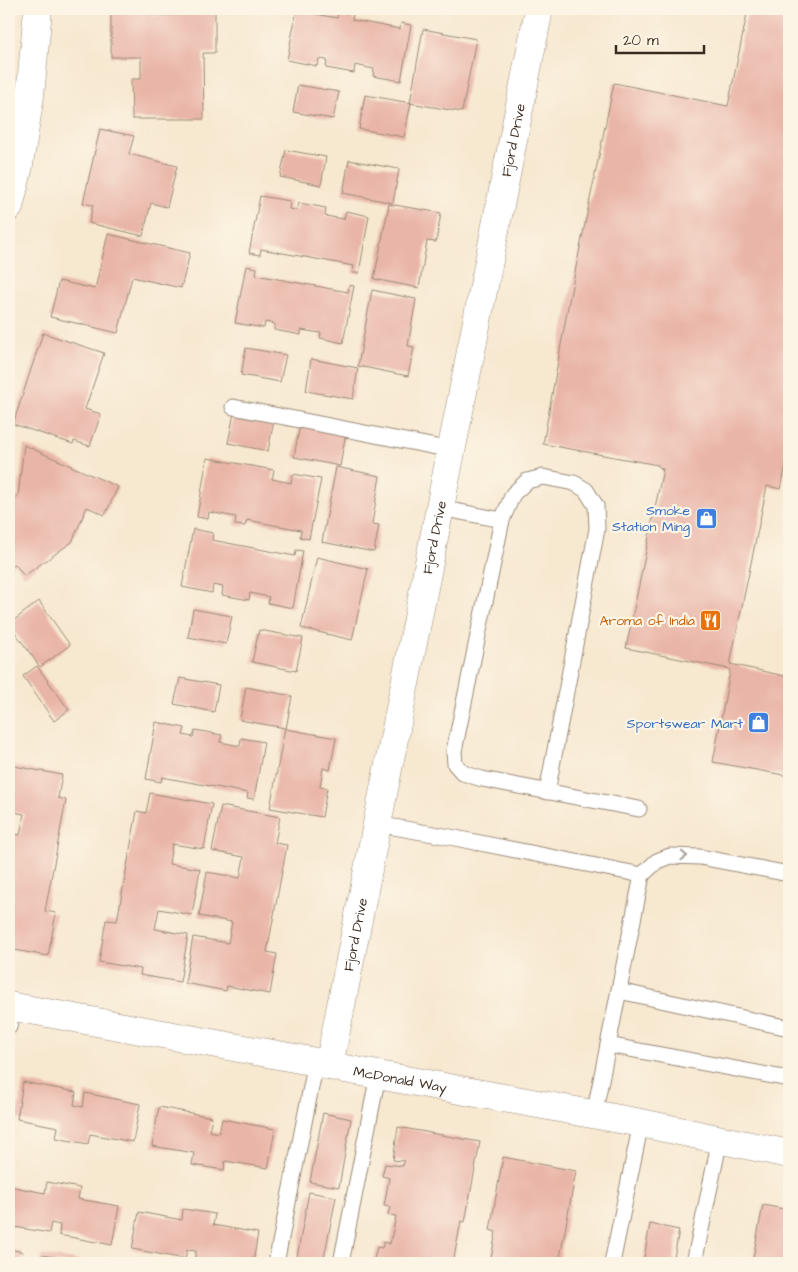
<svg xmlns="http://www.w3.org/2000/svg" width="798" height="1272" viewBox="0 0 798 1272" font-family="'Architects Daughter',sans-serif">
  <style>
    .building { fill: #e9b5a8 }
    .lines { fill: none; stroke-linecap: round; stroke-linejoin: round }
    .lane-casing { stroke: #998977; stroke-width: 17 }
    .street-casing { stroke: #998977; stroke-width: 29 }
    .lane { stroke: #fff; stroke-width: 15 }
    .street { stroke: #fff; stroke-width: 28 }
    .oneway { stroke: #a79f9a }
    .labels { text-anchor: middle; stroke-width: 4.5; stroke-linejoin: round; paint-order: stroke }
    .street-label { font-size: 14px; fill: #3b2a1e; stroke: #fcf5e5 }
    .shop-label { font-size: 14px; fill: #366cbe; stroke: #fcf5e5; text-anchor: end }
    .food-label { font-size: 14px; fill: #c56008; stroke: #fcf5e5; text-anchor: end }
  </style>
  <rect width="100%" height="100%" fill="#fcf5e5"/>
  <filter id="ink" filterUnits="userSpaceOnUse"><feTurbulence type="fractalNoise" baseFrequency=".02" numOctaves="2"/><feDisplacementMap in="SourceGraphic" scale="10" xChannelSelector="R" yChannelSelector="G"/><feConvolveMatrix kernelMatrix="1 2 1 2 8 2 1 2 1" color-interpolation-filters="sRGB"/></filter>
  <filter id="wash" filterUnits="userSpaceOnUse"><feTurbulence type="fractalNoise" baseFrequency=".0096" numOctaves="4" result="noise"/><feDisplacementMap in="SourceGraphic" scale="20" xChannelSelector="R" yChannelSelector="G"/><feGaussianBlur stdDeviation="1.12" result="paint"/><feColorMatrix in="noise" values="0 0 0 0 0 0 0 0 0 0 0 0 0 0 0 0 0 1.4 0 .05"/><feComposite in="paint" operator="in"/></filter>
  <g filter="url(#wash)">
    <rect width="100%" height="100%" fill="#f7e8d0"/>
    <g id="blocks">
      <!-- building -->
      <g class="building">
        <path d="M111,9H151V15H182V9H215V53H203L204,119H132L131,79H141V57H111Z"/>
        <path d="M297,9H311L310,13L337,18L338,11L353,14L352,20L400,29L401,23L411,25L401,81L373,76L374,69L355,65L354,73L326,68L327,60L319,59L317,66L287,60Z"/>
        <path d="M748,9H789V449L781,489L767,486L730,664L789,677V776L713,762L730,671L729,669L626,648L663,469L660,468L658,465L543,444L569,301L614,83L728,106Z"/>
        <path d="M423,29L476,39L462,112L410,103Z"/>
        <path d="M298,85L339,92L333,119L293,112Z"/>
        <path d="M365,95L411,103L404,137L359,129Z"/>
        <path d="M100,129L134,136L129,154L177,166L167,207L151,203L143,236L89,223L93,205L83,203Z"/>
        <path d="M286,150L326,157L321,185L280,177Z"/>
        <path d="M349,160L399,169L393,203L343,193Z"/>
        <path d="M260,196L290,201L289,209L297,210L299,203L326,208L325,216L344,219L346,211L369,216L359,273H352L354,266L261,249L260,255L249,253Z"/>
        <path d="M389,204L441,213L436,242L427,241L419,288L374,279Z"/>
        <path d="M108,234L190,253L181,288L132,277L118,333L50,317L59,281L95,289Z"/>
        <path d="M246,266L257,268L256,275L348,292L349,285L354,286L343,343L320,338L321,333L301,330V335L274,330L275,324L265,322L264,328L235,323Z"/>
        <path d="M372,290L416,299L408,346L414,347L408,376L358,366Z"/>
        <path d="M43,333L104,353L85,409L101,414L90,446L74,441L73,444L13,424Z"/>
        <path d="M246,348L286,355L280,382L241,375Z"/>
        <path d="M311,359L358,368L353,399L306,391Z"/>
        <path d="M234,413L274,420L268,451L228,443Z"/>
        <path d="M300,424L346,432L340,466L294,457Z"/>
        <path d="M24,445L118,487L105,515L87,507L72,542L24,576L15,564L9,569V503L18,496Z"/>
        <path d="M207,458L274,470L272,479L291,483L293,474L321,479L309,539L300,537L301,530L247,520L245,526L235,525L236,517L209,512L208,519L197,517Z"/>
        <path d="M336,467L380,476L372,524L379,525L374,552L322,542Z"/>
        <path d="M193,529L213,533L212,540L295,556L296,550L303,551L293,608L268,603L269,597L250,593L249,600L222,595L223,587L213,585L212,593L182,587Z"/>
        <path d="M317,557L368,569L352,640L301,628Z"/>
        <path d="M39,601L70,645L40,667L9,624Z"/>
        <path d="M193,609L232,616L226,644L188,637Z"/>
        <path d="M259,630L303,638L296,671L252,662Z"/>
        <path d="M37,666L69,710L54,721L23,676Z"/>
        <path d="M180,678L219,685L214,712L174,704Z"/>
        <path d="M246,687L292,696L286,729L336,738L330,770L323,768L320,787L327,788L322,817L270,808L285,728L240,720Z"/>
        <path d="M156,722L185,728L183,735L193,737L195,730L222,735L220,742L240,746L241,738L264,742L254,799L247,798L248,793L162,777L161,782L146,779Z"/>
        <path d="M9,765L62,775L58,798L66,800L45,911L56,913L48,956L9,949V885L10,879H9V833L20,835L24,814L9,811Z"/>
        <path d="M150,793L212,804L204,849L172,844L169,864L200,869L192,915L159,909L155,929L188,935L180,982L140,975L141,969L99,962L106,920L117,921L137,811L146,813Z"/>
        <path d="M221,806L280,817L275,843L287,845L267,952L277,954L270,994L227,986L226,991L185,983L193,937L228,943L232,922L199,916L207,872L240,878L244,857L212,851Z"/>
        <path d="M23,1082L76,1092L74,1105L83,1107L85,1093L140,1104L133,1142L90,1134L88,1144L56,1138L58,1127L17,1119Z"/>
        <path d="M159,1107L212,1117L209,1131L219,1133L222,1119L275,1129L268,1168L225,1161L224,1170L192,1165L194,1153L152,1146Z"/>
        <path d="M323,1113L351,1119L339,1187L310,1182Z"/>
        <path d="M398,1127L480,1142L465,1222L461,1221L453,1263H373L377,1247L382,1248L384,1242L390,1244L396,1216L388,1215L390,1207L384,1206L389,1178L382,1176L385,1164L403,1166L404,1161L393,1160Z"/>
        <path d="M503,1157L576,1171L559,1263H490L496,1232L490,1230Z"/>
        <path d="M47,1182L80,1188L78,1199L119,1206L112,1245L59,1235L60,1225L51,1223L49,1233L9,1226V1186L45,1193Z"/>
        <path d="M309,1192L336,1197L323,1263L296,1262Z"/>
        <path d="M763,1205L789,1210V1263H752Z"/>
        <path d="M183,1209L215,1214L213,1225L258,1233L253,1263H208L194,1261L196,1251L187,1250L185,1259L132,1249L139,1212L182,1220Z"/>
        <path d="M650,1224L679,1230L673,1263H643Z"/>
        <path d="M9,1249L23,1252L21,1263H9Z"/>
        <path d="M42,1255L84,1262V1263H40Z"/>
      </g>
    </g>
  </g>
  <g filter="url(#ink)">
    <use href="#blocks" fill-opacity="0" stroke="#998977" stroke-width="1"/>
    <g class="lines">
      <defs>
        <g id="lane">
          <path d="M233,407L451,450"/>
          <path d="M440,508L502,520L454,751L455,764L463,773L482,779L639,809"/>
          <path d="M502,520L513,494L527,481L543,477L574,483L586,490L596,506L597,529L547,792"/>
          <path d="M377,824L450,837L642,875L594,1115"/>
          <path d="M642,875L657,861L670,856L700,857L789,874"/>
          <path d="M619,991L789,1028"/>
          <path d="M9,1027L13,1007"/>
          <path d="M608,1045L789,1079"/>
          <path d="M276,1263L316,1062"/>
          <path d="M341,1263L378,1075"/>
          <path d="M612,1263L641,1123"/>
          <path d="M694,1263L720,1139"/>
        </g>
        <g id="street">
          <path d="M9,207L18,170L30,96L38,9"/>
          <path id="s1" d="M9,1006L316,1062L329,1066L641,1123L789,1154"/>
          <path id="s2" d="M329,1066L539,9"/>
        </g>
      </defs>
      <!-- lane casing -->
      <use href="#lane" class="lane-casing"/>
      <!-- street casing -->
      <use href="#street" class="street-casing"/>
      <!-- lane -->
      <use href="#lane" class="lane"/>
      <!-- street -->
      <use href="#street" class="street"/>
    </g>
    <!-- one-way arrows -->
    <defs><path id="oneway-chevron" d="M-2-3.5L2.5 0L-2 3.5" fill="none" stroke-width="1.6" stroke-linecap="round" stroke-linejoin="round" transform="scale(1.25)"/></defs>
    <use class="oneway" href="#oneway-chevron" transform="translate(684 856) rotate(2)"/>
  </g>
  <!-- icons -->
  <defs>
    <symbol id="shop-square" viewBox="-11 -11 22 22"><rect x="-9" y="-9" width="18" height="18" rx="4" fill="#3f7fe0" stroke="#fcf5e5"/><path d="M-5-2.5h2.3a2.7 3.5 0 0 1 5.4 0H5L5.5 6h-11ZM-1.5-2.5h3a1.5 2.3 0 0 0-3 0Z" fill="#fff"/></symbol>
    <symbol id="restaurant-square" viewBox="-11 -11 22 22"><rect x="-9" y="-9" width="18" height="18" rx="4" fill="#e8710a" stroke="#fcf5e5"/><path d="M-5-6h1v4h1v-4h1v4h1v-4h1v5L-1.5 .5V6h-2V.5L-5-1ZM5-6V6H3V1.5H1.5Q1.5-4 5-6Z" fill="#fff"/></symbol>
  </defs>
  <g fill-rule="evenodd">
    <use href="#shop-square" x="694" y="506" width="25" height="25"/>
    <use href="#restaurant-square" x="698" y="608" width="25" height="25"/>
    <use href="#shop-square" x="746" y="710" width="25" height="25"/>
  </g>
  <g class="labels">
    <!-- street labels -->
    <g class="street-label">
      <text dy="5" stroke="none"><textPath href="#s2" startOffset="944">Fjord Drive</textPath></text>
      <text dy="5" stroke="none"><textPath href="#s2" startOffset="539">Fjord Drive</textPath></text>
      <text dy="5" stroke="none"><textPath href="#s2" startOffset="134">Fjord Drive</textPath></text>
      <text dy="5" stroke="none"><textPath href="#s1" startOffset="398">McDonald Way</textPath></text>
    </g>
    <!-- shop labels -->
    <g class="shop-label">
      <text x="690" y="515">Smoke<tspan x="690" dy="16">Station Ming</tspan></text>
      <text x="743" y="728">Sportswear Mart</text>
    </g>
    <!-- food labels -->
    <g class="food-label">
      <text x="695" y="625">Aroma of India</text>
    </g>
  </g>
  <!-- margin -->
  <rect width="798" height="1272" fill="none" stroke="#fcf5e5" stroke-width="30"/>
  <!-- scale -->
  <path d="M616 45v8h88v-8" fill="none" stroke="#3b2a1e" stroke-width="2.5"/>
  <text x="623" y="45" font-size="15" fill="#3b2a1e" stroke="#fcf5e5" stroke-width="4" paint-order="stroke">20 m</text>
</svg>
